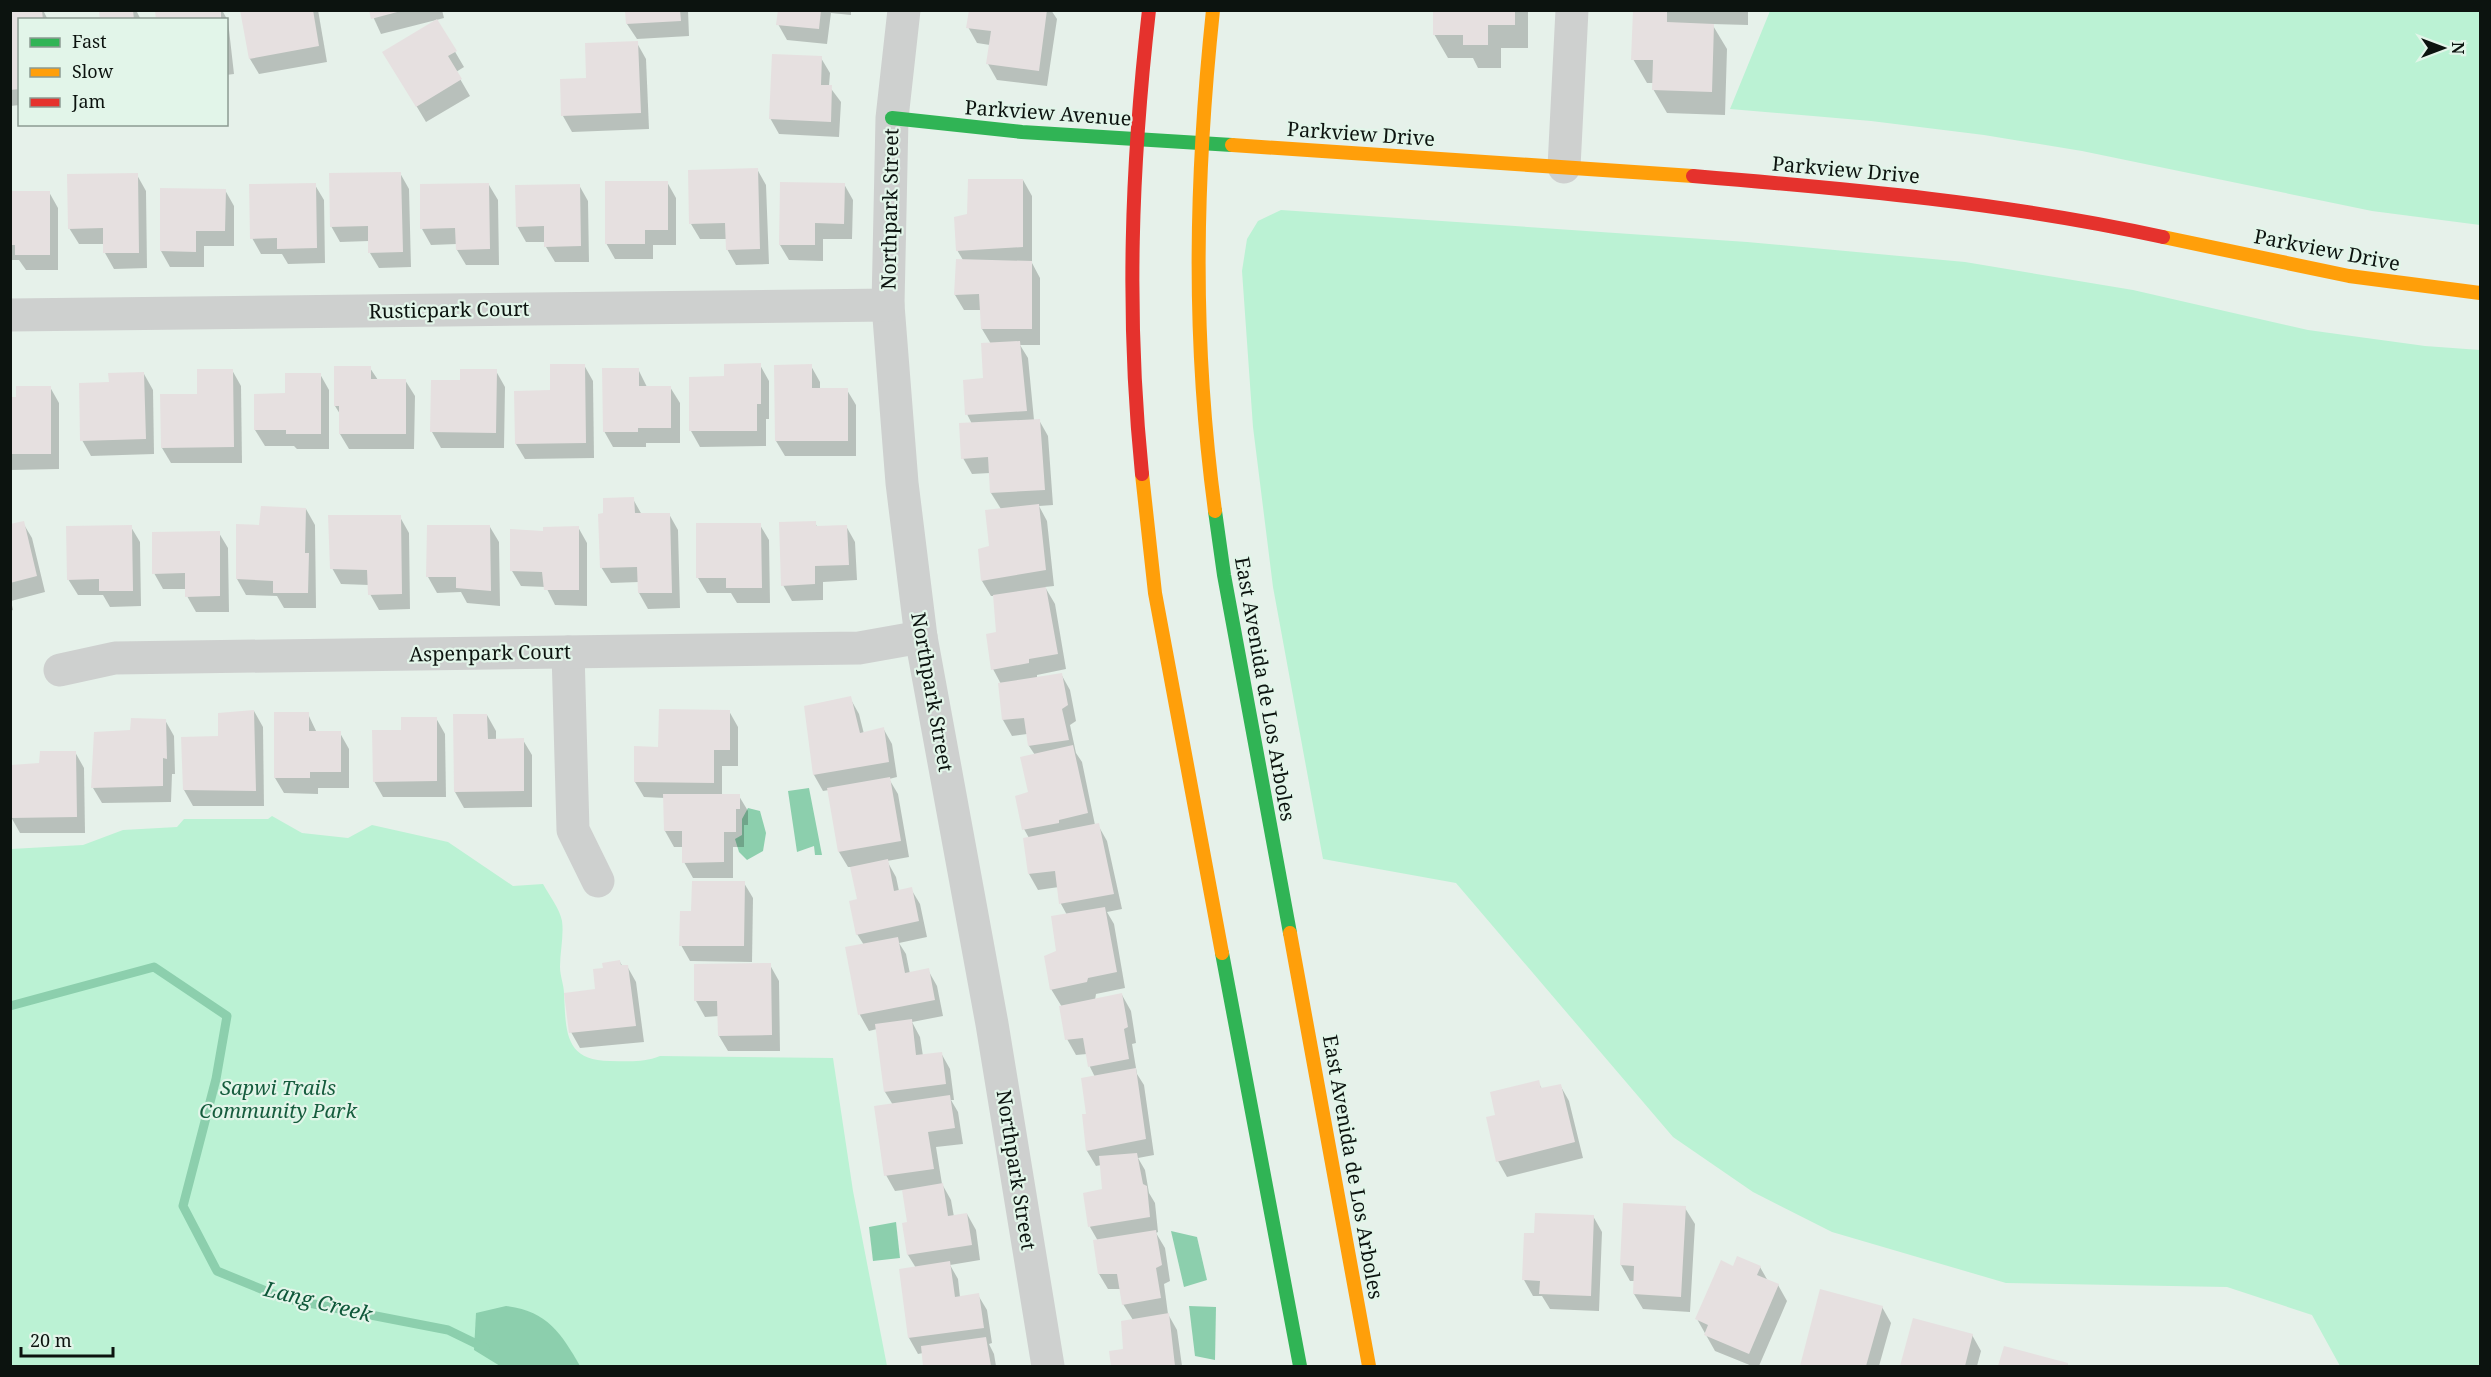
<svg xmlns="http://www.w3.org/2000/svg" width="2491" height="1377" viewBox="0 0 2491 1377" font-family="'Noto Serif',serif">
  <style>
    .green { fill: #bbf2d4 }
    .water { fill: #8ccfad }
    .shadow { fill: #0003 }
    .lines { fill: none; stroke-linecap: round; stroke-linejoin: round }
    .stream { stroke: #8ccfad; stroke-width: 9 }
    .building { fill: #e6e0e0 }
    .street { stroke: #ced0cf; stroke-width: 33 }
    .fast { stroke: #30b455; stroke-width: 14 }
    .slow { stroke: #ff9f0a; stroke-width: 14 }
    .jam { stroke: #e5322d; stroke-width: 14 }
    .labels { text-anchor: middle; stroke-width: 4.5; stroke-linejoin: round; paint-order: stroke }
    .street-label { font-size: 20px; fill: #0c130f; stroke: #e2f5e9 }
    .park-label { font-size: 20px; font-style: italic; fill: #155c3d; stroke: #e2f5e9 }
    .water-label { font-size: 21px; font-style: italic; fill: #0e5739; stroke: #e2f5e9 }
  </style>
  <rect width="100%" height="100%" fill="#e6f1ea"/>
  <!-- green -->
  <g class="green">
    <path d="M1770,11H2480V225L2372,211L2082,151L1984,135L1871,121L1730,109Z"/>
    <path d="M1281,210L1747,242L1965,262L2133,290L2308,330L2425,346L2480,350V1366H2340L2312,1315L2227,1287L2006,1283L1832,1232L1753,1192L1673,1137L1456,883L1323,859L1273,587L1253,427L1242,271L1247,239L1258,221Z"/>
    <path d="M272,816L302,833L348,838L372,825L448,842L513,886L543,884C549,895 560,909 562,921C564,935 560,952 560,967C560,976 564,985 564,994C566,1030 564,1061 610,1061C628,1061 643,1063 660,1056L833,1058L853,1191L887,1366H11V849L83,845L123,830L177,827L184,819H268Z"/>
  </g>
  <!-- water -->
  <g class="water">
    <path d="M809,788L822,855H815L814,846L797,852L788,791Z"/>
    <path d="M748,808L760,811L766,833L763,851L747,860L739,852L735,839L742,835V819Z"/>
    <path d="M896,1222L900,1258L873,1261L869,1227Z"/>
    <path d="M1171,1231L1197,1237L1207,1280L1184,1287Z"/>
    <path d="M506,1306C547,1311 561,1333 580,1366H500L474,1350L476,1313Z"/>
    <path d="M1189,1306L1216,1307L1215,1360L1195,1356Z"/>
  </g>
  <!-- shadow -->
  <g class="shadow">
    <path d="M10,10H43L48,20H20V105L10,106Z"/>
    <path d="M101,10H136L141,20H102Z"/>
    <path d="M157,10H222L228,21L234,74L226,75V20H158Z"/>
    <path d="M242,10H318L327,62L259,74L250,59Z"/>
    <path d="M370,10H442L444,18L381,34Z"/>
    <path d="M623,10H688L689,36L637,39L627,24V11Z"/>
    <path d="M779,10H851V15L831,13L827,44L787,40L778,24Z"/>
    <path d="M970,10H1051L1057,19L1047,86L997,80L988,64L990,45L977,43L968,27Z"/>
    <path d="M1434,10H1528V48H1501V68H1478L1473,58H1448L1434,34Z"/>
    <path d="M1648,10H1748V25L1712,24L1727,49L1725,115L1667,113L1653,89V83H1647L1633,59Z"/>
    <path d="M437,21L464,67L456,72L470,96L426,122L384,52Z"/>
    <path d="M637,43L646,59L649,129L572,132L563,116L588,79Z"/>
    <path d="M821,58L830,73L829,86L841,102L839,137L779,134L770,118Z"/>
    <path d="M757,169L766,185L769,264L736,265L727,249V239H700L691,224Z"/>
    <path d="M400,173L409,189L411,267L379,268L370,253L369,241L340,242L331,226Z"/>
    <path d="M137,175L146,191L147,268L114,269L105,253L104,244H79L69,228Z"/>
    <path d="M1023,180L1032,196V263L1040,278V345H1020L1028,358L1034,420H1039L1048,436L1053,505L1039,506L1047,521L1054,586L1045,587L1055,604L1066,669L1037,675V678L1061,674L1070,690L1076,721L1070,725L1076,753L1082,762L1095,825H1098L1107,841L1122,909L1107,912L1114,924L1125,988L1096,994L1095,1000L1122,995L1131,1011L1136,1043L1132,1044L1137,1074L1144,1085L1154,1155L1138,1158L1145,1170L1149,1193L1155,1203L1158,1232L1156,1233L1165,1248L1170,1281L1164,1284L1168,1314L1177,1330L1182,1366H1113L1111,1352L1125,1350L1133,1320L1123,1304L1121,1289H1108L1099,1274L1098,1241L1090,1227L1104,1191L1101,1165L1096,1166L1087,1151L1083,1115H1088L1095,1077L1090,1067L1087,1054L1076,1055L1067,1039L1062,1007L1051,989L1067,915L1061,904L1059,887L1038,890L1029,874L1025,839L1029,838L1024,829L1035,755L1029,746L1027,734L1012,736L1003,720L1001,684L993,669L998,634L994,596H991L982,581L1001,509L991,493L990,473L972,474L963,458L972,424L967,414L985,380L991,344L982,329L981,310H964L955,295L963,260L957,250L969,215Z"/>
    <path d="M667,182L676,198V245H653V259H615L606,243Z"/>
    <path d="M844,184L853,200L852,239H823V261L789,260L780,245Z"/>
    <path d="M315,185L324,200L325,263L288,264L282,254H261L252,238Z"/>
    <path d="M489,185L498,200L499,265H466L457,250V244L431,245L422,229Z"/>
    <path d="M579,185L588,201L589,262H555L546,247V242H526L517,226Z"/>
    <path d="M225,190L234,206V246H204V267H170L161,251Z"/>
    <path d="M49,192L58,208V270H26L19,260H10V193Z"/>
    <path d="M584,365L593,381L594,458L525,459L516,444L552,392Z"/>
    <path d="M760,365L769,381V419H766V446L700,447L691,431L725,378Z"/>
    <path d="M811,366L820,382V390H847L856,405V456H785L776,441Z"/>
    <path d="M370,368L378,380H405L415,396L414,449H349L340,434V414L335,406Z"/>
    <path d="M638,369L647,387H670L680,403V443H646V447H613L604,431Z"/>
    <path d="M232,370L241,386L242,463H171L162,448Z"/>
    <path d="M496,371L505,387L504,448H441L432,432V381H461Z"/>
    <path d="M144,374L153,390L154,454L91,456L82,440L110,384Z"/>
    <path d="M320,374L329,390V449H297L294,446H265L255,430Z"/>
    <path d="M50,387L59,403V469L10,470V399Z"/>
    <path d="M633,499L642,515L669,514L678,530L680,608L648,609L639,593V582L611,583L601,567Z"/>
    <path d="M306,509L315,525L316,608H284L277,596L246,595L237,579L260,526Z"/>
    <path d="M400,517L409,533L410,609L379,610L370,594L369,585L341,584L332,568Z"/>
    <path d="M815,522L817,527L846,526L855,542L857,580L823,582V600L792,601L783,585Z"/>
    <path d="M23,523L32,538L45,592L11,601L13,610L10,611V526Z"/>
    <path d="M760,525L769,540L770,603H737L731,593H707L698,578Z"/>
    <path d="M131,527L140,542L141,606L110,607L103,595H78L68,579Z"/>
    <path d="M490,527L499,542L500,606L467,603L461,592L437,593L428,577Z"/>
    <path d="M578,527L587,543V606L555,605L546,587L521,586L512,571L544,533Z"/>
    <path d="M219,533L228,548L229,612H196L187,596V589H163L154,573Z"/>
    <path d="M850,698L859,714L864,734L883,728L892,744L897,777L889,779L898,794L909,857L887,861L896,877L899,891L911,889L920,904L927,937L899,943L906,954L910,974L928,970L937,986L943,1016L912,1022L920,1037L923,1056L941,1053L950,1069L954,1100H951L958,1112L963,1144L936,1147L942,1184L951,1200L954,1217L967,1214L976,1230L980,1260L950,1265L958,1279L960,1297L978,1295L987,1310L992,1343L989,1344L994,1354L996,1366H925L923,1353L918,1354L909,1338L900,1270L916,1268L908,1255L903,1225L908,1224L903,1190L895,1191L886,1175L893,1105L885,1092L877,1029L869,1031L860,1015L846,948L864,945L857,934L859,900L852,867H848L839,852L829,790L823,791L814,775L805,707Z"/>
    <path d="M254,711L263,727L264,806H193L184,790L220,737Z"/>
    <path d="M729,711L738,727V766H722V796H739L748,811V825H744V847H733V878H693L684,862L683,847H674L665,831V798L644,797L635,782L660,748Z"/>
    <path d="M308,714L317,733H340L349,749V788H318V794L284,793L275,778Z"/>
    <path d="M487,715L496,731V740H523L532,755V807L464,808L455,792Z"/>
    <path d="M436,718L445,734L446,797H383L374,781L403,732Z"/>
    <path d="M165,720L174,736L175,774H172L171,802L102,803L93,788L131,732Z"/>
    <path d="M75,752L84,768L85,833H20L11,817L41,765Z"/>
    <path d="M744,883L753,898L752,962L690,961L681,945L693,913Z"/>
    <path d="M620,962L623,967L627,966L636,982L644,1042L580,1048L571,1032L597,990L604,969Z"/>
    <path d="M770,965L779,981L780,1051H728L719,1036V1016L705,1017L696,1001V966Z"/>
    <path d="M1538,1082L1542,1089L1560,1085L1569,1101L1583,1158L1507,1177L1498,1161L1497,1116Z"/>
    <path d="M1685,1208L1695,1224L1690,1312L1643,1309L1634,1294L1635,1281H1630L1621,1265Z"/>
    <path d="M1593,1216L1602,1232L1599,1311L1550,1309L1542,1296H1533L1524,1280L1535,1235Z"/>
    <path d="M1760,1267L1768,1281L1778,1285L1787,1301L1759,1366H1752L1715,1351L1697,1319L1734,1268Z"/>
    <path d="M1821,1291L1882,1307L1891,1323L1879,1366H1801Z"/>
    <path d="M1914,1320L1972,1335L1981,1351L1977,1366H1901Z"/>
    <path d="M2005,1347L2067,1364L2068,1366H2000Z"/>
  </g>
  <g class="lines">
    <!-- stream -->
    <path class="stream" d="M10,1006L154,967L227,1016L216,1079L183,1206L217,1271L283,1298L448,1330L485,1348"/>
  </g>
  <!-- building -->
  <g class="building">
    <path d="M10,10H42L43,20H20V89L10,90Z"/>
    <path d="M99,10H133L134,20H100Z"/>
    <path d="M155,10H221V20H156Z"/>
    <path d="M240,10H313L319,46L249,59Z"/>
    <path d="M369,10H401V11L371,19Z"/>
    <path d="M625,10H680L681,21L626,24Z"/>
    <path d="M778,10H821L819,29L776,25Z"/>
    <path d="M969,10H1047L1039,71L986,64L991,31L966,28Z"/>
    <path d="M1433,10H1515V25H1488V45H1463V35H1433Z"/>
    <path d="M1633,10H1667V22L1714,24L1712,92L1652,90L1653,60H1631Z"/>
    <path d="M437,19L457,51L448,56L462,79L416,107L382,52Z"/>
    <path d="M638,41L641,113L561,116L560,79L586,78L585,43Z"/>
    <path d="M772,54L822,56L821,85H832L831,122L769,119Z"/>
    <path d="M758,168L760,249L726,250L725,223L689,224L688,170Z"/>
    <path d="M401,172L403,252L368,253V226L330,227L329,173Z"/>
    <path d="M138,173L139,253H103V228L68,229L67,174Z"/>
    <path d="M968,179H1023V247L956,251L954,217L967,214Z"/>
    <path d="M605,181H668V230H645V244H605Z"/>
    <path d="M780,182L845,183L844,224L815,223V245H779Z"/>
    <path d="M316,183L317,248L277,249V238L250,239L249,184Z"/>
    <path d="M489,183L490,249L456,250L455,228L420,229V184Z"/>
    <path d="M580,184L581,246L544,247V226L516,227L515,185Z"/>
    <path d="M160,188L226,189L225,231H196V252L160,251Z"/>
    <path d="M10,191H50V255H15V245H10Z"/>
    <path d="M956,259L1032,261V329H981L979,294L954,295Z"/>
    <path d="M1020,341L1027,411L965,415L963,380L983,378L981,343Z"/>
    <path d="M761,363V404H757V431H689V377L724,376V364Z"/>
    <path d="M550,364H585L586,443L515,444L514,391L550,390Z"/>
    <path d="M812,364V388H848V441H775L774,365Z"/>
    <path d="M334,366H371V379H406V434H339V406H334Z"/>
    <path d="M602,368H639V386H671V428H638V432H603Z"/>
    <path d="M197,369H233L234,447L161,448L160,394H197Z"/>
    <path d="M460,369H497L496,433L430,432L431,380H460Z"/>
    <path d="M144,372L146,439L80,441L79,383L109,382L108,373Z"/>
    <path d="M285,373H321V434H286V430H254V394L285,393Z"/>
    <path d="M16,386H51V454H10V397H16Z"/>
    <path d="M1040,419L1045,490L990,493L988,457L961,459L959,423Z"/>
    <path d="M634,497L635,513H670L672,593H638L637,567L600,568L598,514L603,513V498Z"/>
    <path d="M1039,504L1046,570L981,581L978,549L989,546L985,510Z"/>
    <path d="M261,506L306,508L305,553H309L308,593H273V581L236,579V524L259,525Z"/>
    <path d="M328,515H401L402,594L368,595L367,570L330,569Z"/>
    <path d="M24,521L37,576L10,583V524Z"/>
    <path d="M816,521V526L847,525L849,565L815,566V584L781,586L779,522Z"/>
    <path d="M696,523H761L762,588H726V578H696Z"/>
    <path d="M132,525L133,591H99V579L67,580L66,526Z"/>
    <path d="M427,525H490L491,591L456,588V577H426Z"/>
    <path d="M579,526V590H544L542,572L510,571V529L543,531V527Z"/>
    <path d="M220,531V596L185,597V573L152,574V532Z"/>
    <path d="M1046,587L1058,654L1029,659V663L991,670L986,634L996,632L993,595Z"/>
    <path d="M1062,673L1068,705L1062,709L1069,740L1028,746L1024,718L1002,720L998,683Z"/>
    <path d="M851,696L860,733L884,727L889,762L813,775L804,706Z"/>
    <path d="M659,709L730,710V750H714V783L634,782V746L658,747Z"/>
    <path d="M254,710L256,791L183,790L181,737L218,736V713Z"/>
    <path d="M274,712H309V731H341V772H310V778H274Z"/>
    <path d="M453,714H487L488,739L524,738V791L454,792Z"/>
    <path d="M401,717H437V781L373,782L372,730H401Z"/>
    <path d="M131,718L166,719L167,759L163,758V786L91,788L94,732L130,730Z"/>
    <path d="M1073,745L1088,813L1059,820V823L1022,830L1015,796L1028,792L1020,757Z"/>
    <path d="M40,751H76L77,817L10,818L11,765L39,763Z"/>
    <path d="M890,777L901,841L838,852L827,788Z"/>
    <path d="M663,794H740V809H736V832H724V862L682,863V831H664Z"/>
    <path d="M1099,823L1114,894L1059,904L1055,871L1028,874L1023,838Z"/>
    <path d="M888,859L894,891L912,887L919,921L856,935L849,901L857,899L850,867Z"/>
    <path d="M692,881H745L744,946H679L680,911H691Z"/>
    <path d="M1105,907L1117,972L1088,978L1087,982L1050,990L1044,956L1056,951L1051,916Z"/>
    <path d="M898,937L905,973L929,968L935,1000L858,1015L845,947Z"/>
    <path d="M620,960L621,965H628L636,1026L569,1033L564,993L595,989L593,969L603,968L602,963Z"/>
    <path d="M771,963L772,1035L718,1036L717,1001H694V964Z"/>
    <path d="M1122,993L1128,1027L1124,1029L1129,1059L1088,1067L1083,1038L1065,1040L1059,1006Z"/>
    <path d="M912,1019L916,1055L942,1052L946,1084L884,1092L875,1024Z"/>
    <path d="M1136,1068L1146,1139L1086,1151L1082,1114H1086L1081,1078Z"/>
    <path d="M1539,1080L1541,1088L1561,1084L1575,1142L1496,1162L1486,1117L1495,1115L1490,1092Z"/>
    <path d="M950,1095L955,1128L928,1132L934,1169L884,1176L874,1106Z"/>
    <path d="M1137,1153L1143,1184L1147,1186L1150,1217L1088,1227L1083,1193L1102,1189L1099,1156Z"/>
    <path d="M943,1183L948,1216L967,1213L972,1245L907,1255L902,1223L907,1222L902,1190Z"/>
    <path d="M1623,1203L1686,1206L1681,1297L1633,1294L1634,1266L1620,1265Z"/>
    <path d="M1535,1213L1594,1215L1591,1296L1539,1294L1540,1281L1522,1280L1524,1233H1534Z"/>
    <path d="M1156,1230L1162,1265L1156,1268L1161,1298L1122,1305L1117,1274H1098L1093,1240Z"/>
    <path d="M1737,1256L1761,1266L1757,1275L1779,1284L1749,1354L1704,1335L1708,1325L1695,1319L1721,1260L1733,1266Z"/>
    <path d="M950,1261L955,1297L979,1293L984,1328L908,1338L899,1269Z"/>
    <path d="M1820,1289L1883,1306L1866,1366H1800Z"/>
    <path d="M1169,1313L1175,1366H1111L1109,1351L1123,1349L1121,1321Z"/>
    <path d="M1913,1318L1973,1334L1965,1366H1900Z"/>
    <path d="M986,1337L991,1366H923L921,1346Z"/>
    <path d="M2004,1346L2068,1363L2067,1366H1998Z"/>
  </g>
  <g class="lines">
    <!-- street -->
    <g class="street">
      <path d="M904,10L892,118L888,305L902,483L921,637L992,1024L1048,1366"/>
      <path d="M1564,167L1572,10"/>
      <path d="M10,315L888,305"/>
      <path d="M568,652L573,830L598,881"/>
      <path d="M60,670L115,658L859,648L921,637"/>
    </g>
    <!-- fast -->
    <g class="fast">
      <path d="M892,118L1022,132L1232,145"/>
      <path d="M1215,511L1224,575L1290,933"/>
      <path d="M1222,953L1300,1366"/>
    </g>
    <!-- slow -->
    <g class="slow">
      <path d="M1213,10C1195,181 1192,340 1215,511"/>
      <path d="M1232,145L1693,176"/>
      <path d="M2163,237L2349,276L2480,293"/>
      <path d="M1142,474L1155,593L1222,953"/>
      <path d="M1290,933L1369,1366"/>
    </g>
    <!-- jam -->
    <g class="jam">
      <path d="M1693,176C1851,189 2008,203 2163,237"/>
      <path d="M1142,474C1126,315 1131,168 1149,10"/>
    </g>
  </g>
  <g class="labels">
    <!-- street labels -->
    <g class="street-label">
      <text transform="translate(1048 113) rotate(4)" y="7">Parkview Avenue</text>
      <text transform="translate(1361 134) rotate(4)" y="7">Parkview Drive</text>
      <text transform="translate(1846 170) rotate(5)" y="7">Parkview Drive</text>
      <text transform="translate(890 209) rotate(-89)" y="7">Northpark Street</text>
      <text transform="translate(2327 250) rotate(11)" y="7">Parkview Drive</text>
      <text transform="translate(449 310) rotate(-1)" y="7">Rusticpark Court</text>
      <text transform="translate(490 653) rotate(-1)" y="7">Aspenpark Court</text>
      <text transform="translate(1265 689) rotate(80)" y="7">East Avenida de Los Arboles</text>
      <text transform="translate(932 692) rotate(80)" y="7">Northpark Street</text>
      <text transform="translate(1353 1167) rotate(80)" y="7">East Avenida de Los Arboles</text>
      <text transform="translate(1016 1170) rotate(81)" y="7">Northpark Street</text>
    </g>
    <!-- park labels -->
    <g class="park-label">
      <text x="278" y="1095">Sapwi Trails<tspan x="278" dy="23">Community Park</tspan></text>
    </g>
    <!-- water labels -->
    <g class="water-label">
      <text transform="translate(318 1302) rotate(14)" y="7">Lang Creek</text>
    </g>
  </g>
  <!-- border -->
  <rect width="2491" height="1377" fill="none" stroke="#0c130f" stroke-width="24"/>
  <!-- legend -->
  <rect x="18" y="18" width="210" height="108" fill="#e2f5e9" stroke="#8c9b92" stroke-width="1.5"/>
  <rect x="30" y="38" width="30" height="9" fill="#30b455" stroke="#8c9b92" stroke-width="1.5"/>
  <text x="72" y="48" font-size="18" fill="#0c130f">Fast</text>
  <rect x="30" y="68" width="30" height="9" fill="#ff9f0a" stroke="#8c9b92" stroke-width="1.5"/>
  <text x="72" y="78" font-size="18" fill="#0c130f">Slow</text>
  <rect x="30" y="98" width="30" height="9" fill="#e5322d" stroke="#8c9b92" stroke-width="1.5"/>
  <text x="72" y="108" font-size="18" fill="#0c130f">Jam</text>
  <!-- north arrow -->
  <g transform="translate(2443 48) rotate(90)" stroke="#e2f5e9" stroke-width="4.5" paint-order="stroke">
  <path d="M0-4.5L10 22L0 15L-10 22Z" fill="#0c130f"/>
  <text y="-9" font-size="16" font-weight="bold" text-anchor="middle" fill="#0c130f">N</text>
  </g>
  <!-- scale -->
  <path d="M21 1347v9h92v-9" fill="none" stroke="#0c130f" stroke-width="3"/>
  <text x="30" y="1347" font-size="18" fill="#0c130f" stroke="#e2f5e9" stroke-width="4.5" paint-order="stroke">20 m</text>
</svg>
